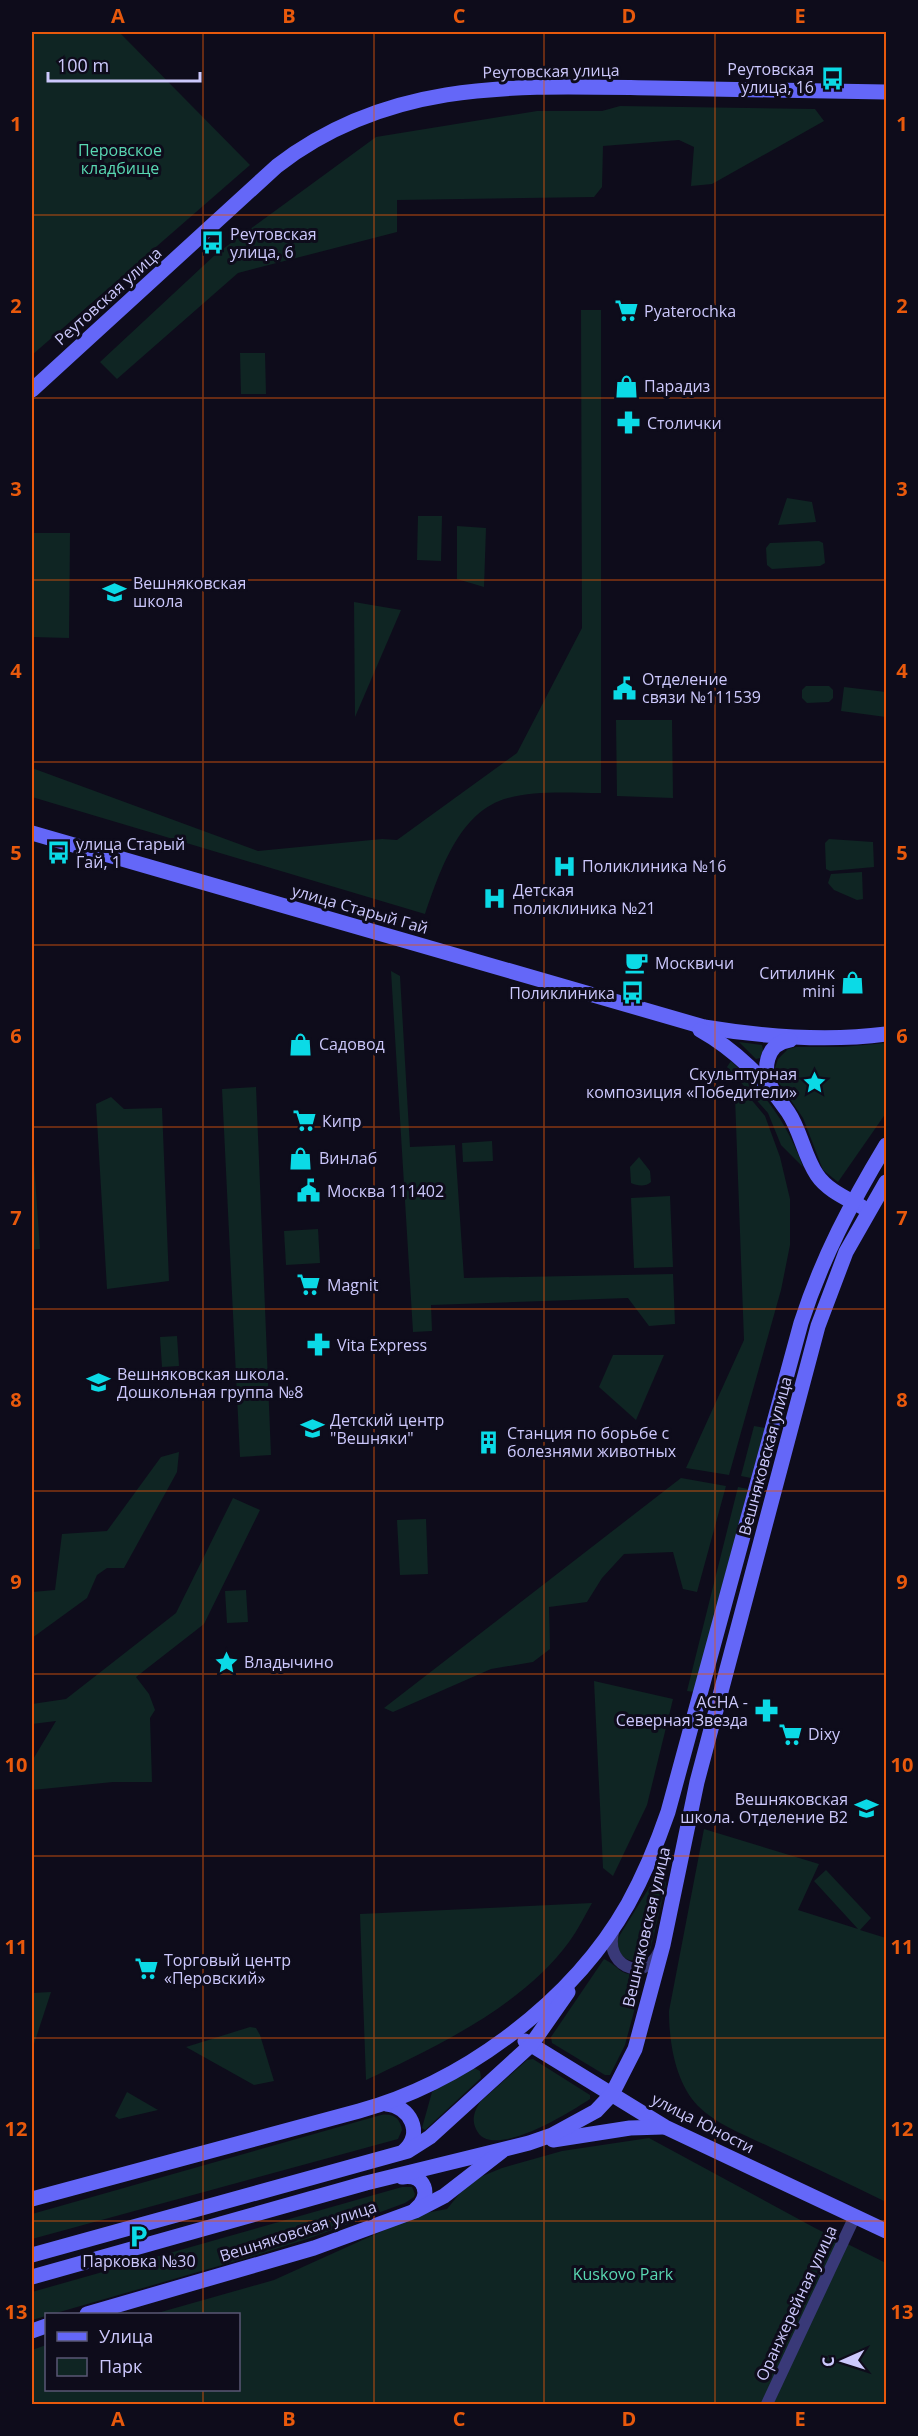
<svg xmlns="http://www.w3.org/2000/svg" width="918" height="2436" viewBox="0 0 918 2436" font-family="'Open Sans',sans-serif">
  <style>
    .green { fill: #0f2523 }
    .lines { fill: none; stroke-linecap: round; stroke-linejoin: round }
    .street { stroke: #393978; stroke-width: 12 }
    .secondary { stroke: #6467f8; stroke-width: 15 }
    .grid { fill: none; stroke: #e8590c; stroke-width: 1.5; stroke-opacity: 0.55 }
    .labels { text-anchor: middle; stroke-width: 6; stroke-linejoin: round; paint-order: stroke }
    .poi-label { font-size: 16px; fill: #ccc8fc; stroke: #0e0c1b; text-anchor: start }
    .street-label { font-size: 16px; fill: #ccc8fc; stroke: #0e0c1b }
    .park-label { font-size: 16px; fill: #59d7b2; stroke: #0e0c1b }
    .neatline { fill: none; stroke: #e8590c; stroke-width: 2 }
    .grid-label { font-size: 20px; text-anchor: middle; font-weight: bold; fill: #e8590c }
  </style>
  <rect width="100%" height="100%" fill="#0e0c1b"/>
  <!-- green -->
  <g class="green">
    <path d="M32,32H119L250,165L32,355Z"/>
    <path d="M620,106L815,109L824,121L712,184L691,186L694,147L679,140L603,146L602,187L594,197L397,200V232L238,273L117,379L100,362L216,254L376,137L537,111H602Z"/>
    <path d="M581,310H601V793C572,793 537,790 508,798C459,811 440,871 425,914L32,797V768L258,851L382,839L397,840L517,753L582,628Z"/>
    <path d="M240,353H265L266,394H241Z"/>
    <path d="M787,498L812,502L816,522L778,525Z"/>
    <path d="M418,516H442L441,561L417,560Z"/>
    <path d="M457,526L486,528L484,587L457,579Z"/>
    <path d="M32,533H70L69,638L32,637Z"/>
    <path d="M819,541L823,543L825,563L820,566L772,569L767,565L766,548L770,543Z"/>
    <path d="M354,602L401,610L355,717Z"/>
    <path d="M806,686H829L833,690V698L829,702L807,703L802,698V690Z"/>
    <path d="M844,687L886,692V717L841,711Z"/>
    <path d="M616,720H672L673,798L617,796Z"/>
    <path d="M829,839L873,842L874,867L830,871L826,869L825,843Z"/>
    <path d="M862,872L863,899L857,900L834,890L828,883L831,874Z"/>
    <path d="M391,971L400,976L410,1147L455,1145L464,1278L673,1274L675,1324L649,1326L628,1298L431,1305L432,1331L413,1332Z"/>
    <path d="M739,1042L762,1045L763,1050L760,1058L756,1059Z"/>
    <path d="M886,1043V1113L838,1182L823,1170L803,1118L777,1080L775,1068L778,1059L788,1049L796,1047H842Z"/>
    <path d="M731,1061C765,1094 787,1122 803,1167L781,1145L768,1113L727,1067Z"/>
    <path d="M256,1087L271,1455L240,1457L222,1089Z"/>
    <path d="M111,1097L124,1109L162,1108L169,1281L107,1289L96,1104Z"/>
    <path d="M735,1097H749L765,1116L780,1157L790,1199V1245L781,1290L729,1475L686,1468L744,1340Z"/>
    <path d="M32,1134L40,1249L32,1250Z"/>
    <path d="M492,1141L493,1161L463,1162L462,1143Z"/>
    <path d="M639,1157L650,1171L651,1182C646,1187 637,1186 631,1183L630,1167Z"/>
    <path d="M670,1196L673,1267L634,1268L631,1198Z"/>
    <path d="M318,1229L320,1263L286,1265L284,1231Z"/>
    <path d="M177,1336L179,1366L162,1367L160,1337Z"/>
    <path d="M613,1355H664L636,1420L599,1387Z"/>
    <path d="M754,1426L765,1428L751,1478L741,1476Z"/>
    <path d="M179,1452L177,1472L124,1568H107L97,1575L87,1598L32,1638V1592L55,1590L62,1534L107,1531L161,1457Z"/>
    <path d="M681,1478L726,1486L697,1592L683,1589L673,1552L624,1554L602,1578L587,1602L549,1607L550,1649L533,1662L491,1669L393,1712L384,1708Z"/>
    <path d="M738,1487L748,1489L694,1692L687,1691Z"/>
    <path d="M233,1498L260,1510L204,1624L136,1677L149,1694L155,1710L150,1718L152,1782H113L32,1790V1761L56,1721L32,1724V1704L66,1699L176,1613Z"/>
    <path d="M426,1519L428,1574L400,1575L397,1520Z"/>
    <path d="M246,1590L248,1622L227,1623L225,1591Z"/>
    <path d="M594,1681L673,1699L647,1805L613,1876L603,1868Z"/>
    <path d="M704,1829L819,1864L798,1910L858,1929L814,1881L826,1870L871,1918L860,1930L886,1938V2202C848,2183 809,2165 770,2147C745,2135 717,2125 698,2106C675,2082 669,2042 669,2011Z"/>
    <path d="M657,1875L664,1876L666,1884L650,1951C637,1969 615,1960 618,1938Z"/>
    <path d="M592,1903C585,1915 578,1930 569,1942C522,2006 436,2047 366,2080L360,1914Z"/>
    <path d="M604,1959C622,1968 619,1977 644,1974L625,2045L610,2075H605L552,2043L551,2037Z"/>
    <path d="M51,1992L32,2050V1993Z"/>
    <path d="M250,2027L256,2028L260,2035L274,2081L254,2085L186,2047Z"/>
    <path d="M533,2059L590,2095V2099C572,2111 490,2163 476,2129C471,2119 475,2110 480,2102L527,2060Z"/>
    <path d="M474,2068L480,2071L481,2078L425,2130L422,2128L432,2092Z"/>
    <path d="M127,2092L158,2110L119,2119L115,2116Z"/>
    <path d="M381,2115C393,2113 400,2118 402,2130L398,2139L32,2239V2214Z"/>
    <path d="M649,2138L815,2228L886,2263V2404H32V2350L46,2345V2390H238V2314H154L274,2280L420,2214L447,2209L460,2193L480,2177L502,2168L562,2151Z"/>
    <path d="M402,2187H412L415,2194L414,2197L405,2203L310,2238L257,2255L32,2320V2292Z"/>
  </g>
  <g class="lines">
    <!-- street -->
    <g class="street">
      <path d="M614,1929C602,1964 643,1985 659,1952"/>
      <path d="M767,2404L855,2216"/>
    </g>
    <!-- secondary -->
    <g class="secondary">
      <path d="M32,390L277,166C391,78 519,86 655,88C732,89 809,91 886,92"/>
      <path d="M32,833L704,1027C765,1037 825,1042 886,1034"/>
      <path d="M700,1030C734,1049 766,1080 788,1112C801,1131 804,1156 817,1175C827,1190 846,1198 862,1207"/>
      <path d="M772,1089C762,1071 765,1043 790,1040"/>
      <path d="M525,2041L665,2127L886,2231"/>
      <path d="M386,2104C410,2106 424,2133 404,2151"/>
      <path d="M553,2140L630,2128L663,2127"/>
      <path d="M402,2177C425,2173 433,2196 415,2210"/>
      <path d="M32,2199L359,2111C465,2082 573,2001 628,1904C644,1875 657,1844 668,1812L801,1323C822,1258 851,1203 886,1145"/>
      <path d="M32,2255L408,2151L430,2137L531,2045L568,1992"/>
      <path d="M32,2277L366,2183L529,2143L552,2135L596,2111L612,2094L635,2049L663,1945L697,1782L818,1326L846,1252L886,1182"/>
      <path d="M87,2314L314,2248L415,2211L444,2196L502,2151"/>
      <path d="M32,2331L46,2326"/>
    </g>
  </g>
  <!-- grid -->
  <path class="grid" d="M203,32V2314M374,32V2404M544,32V2404M715,32V2404M32,215H886M32,398H886M32,580H886M32,762H886M32,945H886M32,1127H886M32,1309H886M32,1491H886M32,1674H886M32,1856H886M32,2038H886M32,2221H886M203,2390V2404"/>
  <!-- icons -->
  <defs>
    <symbol id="bus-bare" viewBox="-9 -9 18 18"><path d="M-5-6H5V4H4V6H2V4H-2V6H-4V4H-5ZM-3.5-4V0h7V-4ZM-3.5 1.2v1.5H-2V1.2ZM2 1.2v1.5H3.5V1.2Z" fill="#0bdae6" stroke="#0e0c1b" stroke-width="2.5" paint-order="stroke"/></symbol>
    <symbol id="supermarket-bare" viewBox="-9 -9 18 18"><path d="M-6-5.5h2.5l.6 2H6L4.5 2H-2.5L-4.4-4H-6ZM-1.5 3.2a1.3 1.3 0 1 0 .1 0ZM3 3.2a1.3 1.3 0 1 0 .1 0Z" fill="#0bdae6" stroke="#0e0c1b" stroke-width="2.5" paint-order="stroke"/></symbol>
    <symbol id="shop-bare" viewBox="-9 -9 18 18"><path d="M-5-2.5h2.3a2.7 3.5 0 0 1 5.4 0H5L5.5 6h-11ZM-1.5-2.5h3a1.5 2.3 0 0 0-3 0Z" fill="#0bdae6" stroke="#0e0c1b" stroke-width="2.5" paint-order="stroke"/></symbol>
    <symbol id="pharmacy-bare" viewBox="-9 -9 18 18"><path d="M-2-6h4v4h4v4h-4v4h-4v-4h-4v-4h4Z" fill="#0bdae6" stroke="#0e0c1b" stroke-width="2.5" paint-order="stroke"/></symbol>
    <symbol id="school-bare" viewBox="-9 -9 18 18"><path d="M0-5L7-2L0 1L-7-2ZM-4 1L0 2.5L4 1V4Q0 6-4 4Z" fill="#0bdae6" stroke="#0e0c1b" stroke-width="2.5" paint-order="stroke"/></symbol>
    <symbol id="civic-bare" viewBox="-9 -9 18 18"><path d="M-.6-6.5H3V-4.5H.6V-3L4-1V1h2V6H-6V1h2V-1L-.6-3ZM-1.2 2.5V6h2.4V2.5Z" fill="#0bdae6" stroke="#0e0c1b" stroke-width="2.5" paint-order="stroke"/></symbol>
    <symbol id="hospital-bare" viewBox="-9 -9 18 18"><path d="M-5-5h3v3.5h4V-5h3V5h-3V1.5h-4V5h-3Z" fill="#0bdae6" stroke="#0e0c1b" stroke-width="2.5" paint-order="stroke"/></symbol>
    <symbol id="cafe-bare" viewBox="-9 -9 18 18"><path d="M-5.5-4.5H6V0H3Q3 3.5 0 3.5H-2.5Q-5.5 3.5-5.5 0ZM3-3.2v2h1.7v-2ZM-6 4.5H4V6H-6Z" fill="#0bdae6" stroke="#0e0c1b" stroke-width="2.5" paint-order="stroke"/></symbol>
    <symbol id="sight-bare" viewBox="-9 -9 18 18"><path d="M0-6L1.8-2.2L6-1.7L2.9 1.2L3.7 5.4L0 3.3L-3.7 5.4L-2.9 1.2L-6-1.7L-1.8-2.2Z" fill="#0bdae6" stroke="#0e0c1b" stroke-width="2.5" paint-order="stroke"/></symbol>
    <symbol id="building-bare" viewBox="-9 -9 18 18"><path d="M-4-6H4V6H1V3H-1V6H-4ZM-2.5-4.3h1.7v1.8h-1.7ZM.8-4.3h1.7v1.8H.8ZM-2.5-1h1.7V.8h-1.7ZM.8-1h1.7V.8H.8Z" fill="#0bdae6" stroke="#0e0c1b" stroke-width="2.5" paint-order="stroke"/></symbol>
    <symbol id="parking-bare" viewBox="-9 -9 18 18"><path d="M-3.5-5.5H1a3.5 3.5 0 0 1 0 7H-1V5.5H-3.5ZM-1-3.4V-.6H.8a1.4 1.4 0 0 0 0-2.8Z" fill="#0bdae6" stroke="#0e0c1b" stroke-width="2.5" paint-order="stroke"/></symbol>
  </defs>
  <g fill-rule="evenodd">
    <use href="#bus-bare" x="816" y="62" width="33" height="33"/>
    <use href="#bus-bare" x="196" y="226" width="33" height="33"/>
    <use href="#supermarket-bare" x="610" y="294" width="33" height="33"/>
    <use href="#shop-bare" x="610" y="370" width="33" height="33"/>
    <use href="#pharmacy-bare" x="612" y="406" width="33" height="33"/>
    <use href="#school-bare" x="98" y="576" width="33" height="33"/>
    <use href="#civic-bare" x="608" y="672" width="33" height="33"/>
    <use href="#bus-bare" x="42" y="836" width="33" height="33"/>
    <use href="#hospital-bare" x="548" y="850" width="33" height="33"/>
    <use href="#hospital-bare" x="478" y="882" width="33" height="33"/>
    <use href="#cafe-bare" x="620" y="946" width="33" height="33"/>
    <use href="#shop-bare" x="836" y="966" width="33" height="33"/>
    <use href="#bus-bare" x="616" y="976" width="33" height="33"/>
    <use href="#shop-bare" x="284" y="1028" width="33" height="33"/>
    <use href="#sight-bare" x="798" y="1066" width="33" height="33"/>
    <use href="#supermarket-bare" x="288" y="1104" width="33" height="33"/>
    <use href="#shop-bare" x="284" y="1142" width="33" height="33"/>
    <use href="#civic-bare" x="292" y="1174" width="33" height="33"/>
    <use href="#supermarket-bare" x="292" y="1268" width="33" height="33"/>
    <use href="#pharmacy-bare" x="302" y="1328" width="33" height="33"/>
    <use href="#school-bare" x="82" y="1366" width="33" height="33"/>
    <use href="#school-bare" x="296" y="1412" width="33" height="33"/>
    <use href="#building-bare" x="472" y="1426" width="33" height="33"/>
    <use href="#sight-bare" x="210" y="1646" width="33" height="33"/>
    <use href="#pharmacy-bare" x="750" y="1694" width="33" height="33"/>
    <use href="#supermarket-bare" x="774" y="1718" width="33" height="33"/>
    <use href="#school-bare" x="850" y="1792" width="33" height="33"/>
    <use href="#supermarket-bare" x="130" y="1952" width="33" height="33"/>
    <use href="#parking-bare" x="122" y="2220" width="33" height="33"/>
  </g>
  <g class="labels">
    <!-- poi labels -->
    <g class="poi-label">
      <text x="814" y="75" text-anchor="end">Реутовская<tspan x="814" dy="18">улица, 16</tspan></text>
      <text x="230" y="240">Реутовская<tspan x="230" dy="18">улица, 6</tspan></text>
      <text x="644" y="317">Pyaterochka</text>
      <text x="644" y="392">Парадиз</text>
      <text x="647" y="429">Столички</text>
      <text x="133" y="589">Вешняковская<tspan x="133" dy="18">школа</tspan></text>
      <text x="642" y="685">Отделение<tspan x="642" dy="18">связи №111539</tspan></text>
      <text x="76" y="850">улица Старый<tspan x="76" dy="18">Гай, 1</tspan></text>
      <text x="582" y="872">Поликлиника №16</text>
      <text x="513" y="896">Детская<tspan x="513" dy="18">поликлиника №21</tspan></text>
      <text x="655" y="969">Москвичи</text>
      <text x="835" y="979" text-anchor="end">Ситилинк<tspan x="835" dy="18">mini</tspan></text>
      <text x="615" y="999" text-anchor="end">Поликлиника</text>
      <text x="319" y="1050">Садовод</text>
      <text x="797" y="1080" text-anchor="end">Скульптурная<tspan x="797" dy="18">композиция «Победители»</tspan></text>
      <text x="322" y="1127">Кипр</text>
      <text x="319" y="1164">Винлаб</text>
      <text x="327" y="1197">Москва 111402</text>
      <text x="327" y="1291">Magnit</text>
      <text x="337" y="1351">Vita Express</text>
      <text x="117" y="1380">Вешняковская школа.<tspan x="117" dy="18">Дошкольная группа №8</tspan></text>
      <text x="330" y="1426">Детский центр<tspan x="330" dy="18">"Вешняки"</tspan></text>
      <text x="507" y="1439">Станция по борьбе с<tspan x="507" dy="18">болезнями животных</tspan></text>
      <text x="244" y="1668">Владычино</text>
      <text x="748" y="1708" text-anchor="end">АСНА -<tspan x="748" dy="18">Северная Звезда</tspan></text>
      <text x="808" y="1740">Dixy</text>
      <text x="848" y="1805" text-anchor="end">Вешняковская<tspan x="848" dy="18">школа. Отделение В2</tspan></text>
      <text x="164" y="1966">Торговый центр<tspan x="164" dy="18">«Перовский»</tspan></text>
      <text x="139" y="2267" text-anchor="middle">Парковка №30</text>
    </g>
    <!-- street labels -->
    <g class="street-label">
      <text transform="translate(551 71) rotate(-1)" y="6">Реутовская улица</text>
      <text transform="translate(108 296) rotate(-42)" y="6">Реутовская улица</text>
      <text transform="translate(360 909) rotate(16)" y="6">улица Старый Гай</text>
      <text transform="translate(765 1456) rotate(-75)" y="6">Вешняковская улица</text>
      <text transform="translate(646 1927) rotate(-77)" y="6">Вешняковская улица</text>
      <text transform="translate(703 2123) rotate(27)" y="6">улица Юности</text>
      <text transform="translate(298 2231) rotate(-18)" y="6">Вешняковская улица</text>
      <text transform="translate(796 2303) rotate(-65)" y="6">Оранжерейная улица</text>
    </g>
    <!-- park labels -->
    <g class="park-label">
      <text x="120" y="156">Перовское<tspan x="120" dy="18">кладбище</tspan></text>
      <text x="623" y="2280">Kuskovo Park</text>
    </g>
  </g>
  <!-- border -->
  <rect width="918" height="2436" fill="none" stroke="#0e0c1b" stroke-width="66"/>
  <!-- legend -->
  <rect x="45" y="2313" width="195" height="78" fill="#0e0c1b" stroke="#5a5775" stroke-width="1.5"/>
  <rect x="57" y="2332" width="30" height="9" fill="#6467f8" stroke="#5a5775" stroke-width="1.5"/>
  <text x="99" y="2343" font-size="18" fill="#ccc8fc">Улица</text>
  <rect x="57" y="2358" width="30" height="18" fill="#0f2523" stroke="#5a5775" stroke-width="1.5"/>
  <text x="99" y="2373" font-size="18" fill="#ccc8fc">Парк</text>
  <!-- north arrow -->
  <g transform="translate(843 2361) rotate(267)" stroke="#0e0c1b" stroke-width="4.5" paint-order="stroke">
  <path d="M0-4.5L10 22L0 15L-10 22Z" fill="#ccc8fc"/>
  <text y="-9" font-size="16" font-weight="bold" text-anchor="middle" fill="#ccc8fc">С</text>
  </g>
  <!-- scale -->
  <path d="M48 72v9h152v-9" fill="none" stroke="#ccc8fc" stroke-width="3"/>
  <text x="57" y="72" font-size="18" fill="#ccc8fc" stroke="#0e0c1b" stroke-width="4.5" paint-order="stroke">100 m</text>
  <rect x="33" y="33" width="852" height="2370" class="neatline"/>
  <g class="grid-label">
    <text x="118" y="23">A</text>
    <text x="289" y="23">B</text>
    <text x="459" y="23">C</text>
    <text x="629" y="23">D</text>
    <text x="800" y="23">E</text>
    <text x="16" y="131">1</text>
    <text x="902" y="131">1</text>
    <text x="16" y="313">2</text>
    <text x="902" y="313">2</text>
    <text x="16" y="496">3</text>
    <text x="902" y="496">3</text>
    <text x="16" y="678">4</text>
    <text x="902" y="678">4</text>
    <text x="16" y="860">5</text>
    <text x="902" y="860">5</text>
    <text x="16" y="1043">6</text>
    <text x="902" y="1043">6</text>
    <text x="16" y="1225">7</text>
    <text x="902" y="1225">7</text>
    <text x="16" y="1407">8</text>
    <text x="902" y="1407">8</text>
    <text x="16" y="1589">9</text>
    <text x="902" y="1589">9</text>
    <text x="16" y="1772">10</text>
    <text x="902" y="1772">10</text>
    <text x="16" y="1954">11</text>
    <text x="902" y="1954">11</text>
    <text x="16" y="2136">12</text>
    <text x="902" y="2136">12</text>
    <text x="16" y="2319">13</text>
    <text x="902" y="2319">13</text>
    <text x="118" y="2426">A</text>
    <text x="289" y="2426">B</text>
    <text x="459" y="2426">C</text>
    <text x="629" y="2426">D</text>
    <text x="800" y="2426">E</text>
  </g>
</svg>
